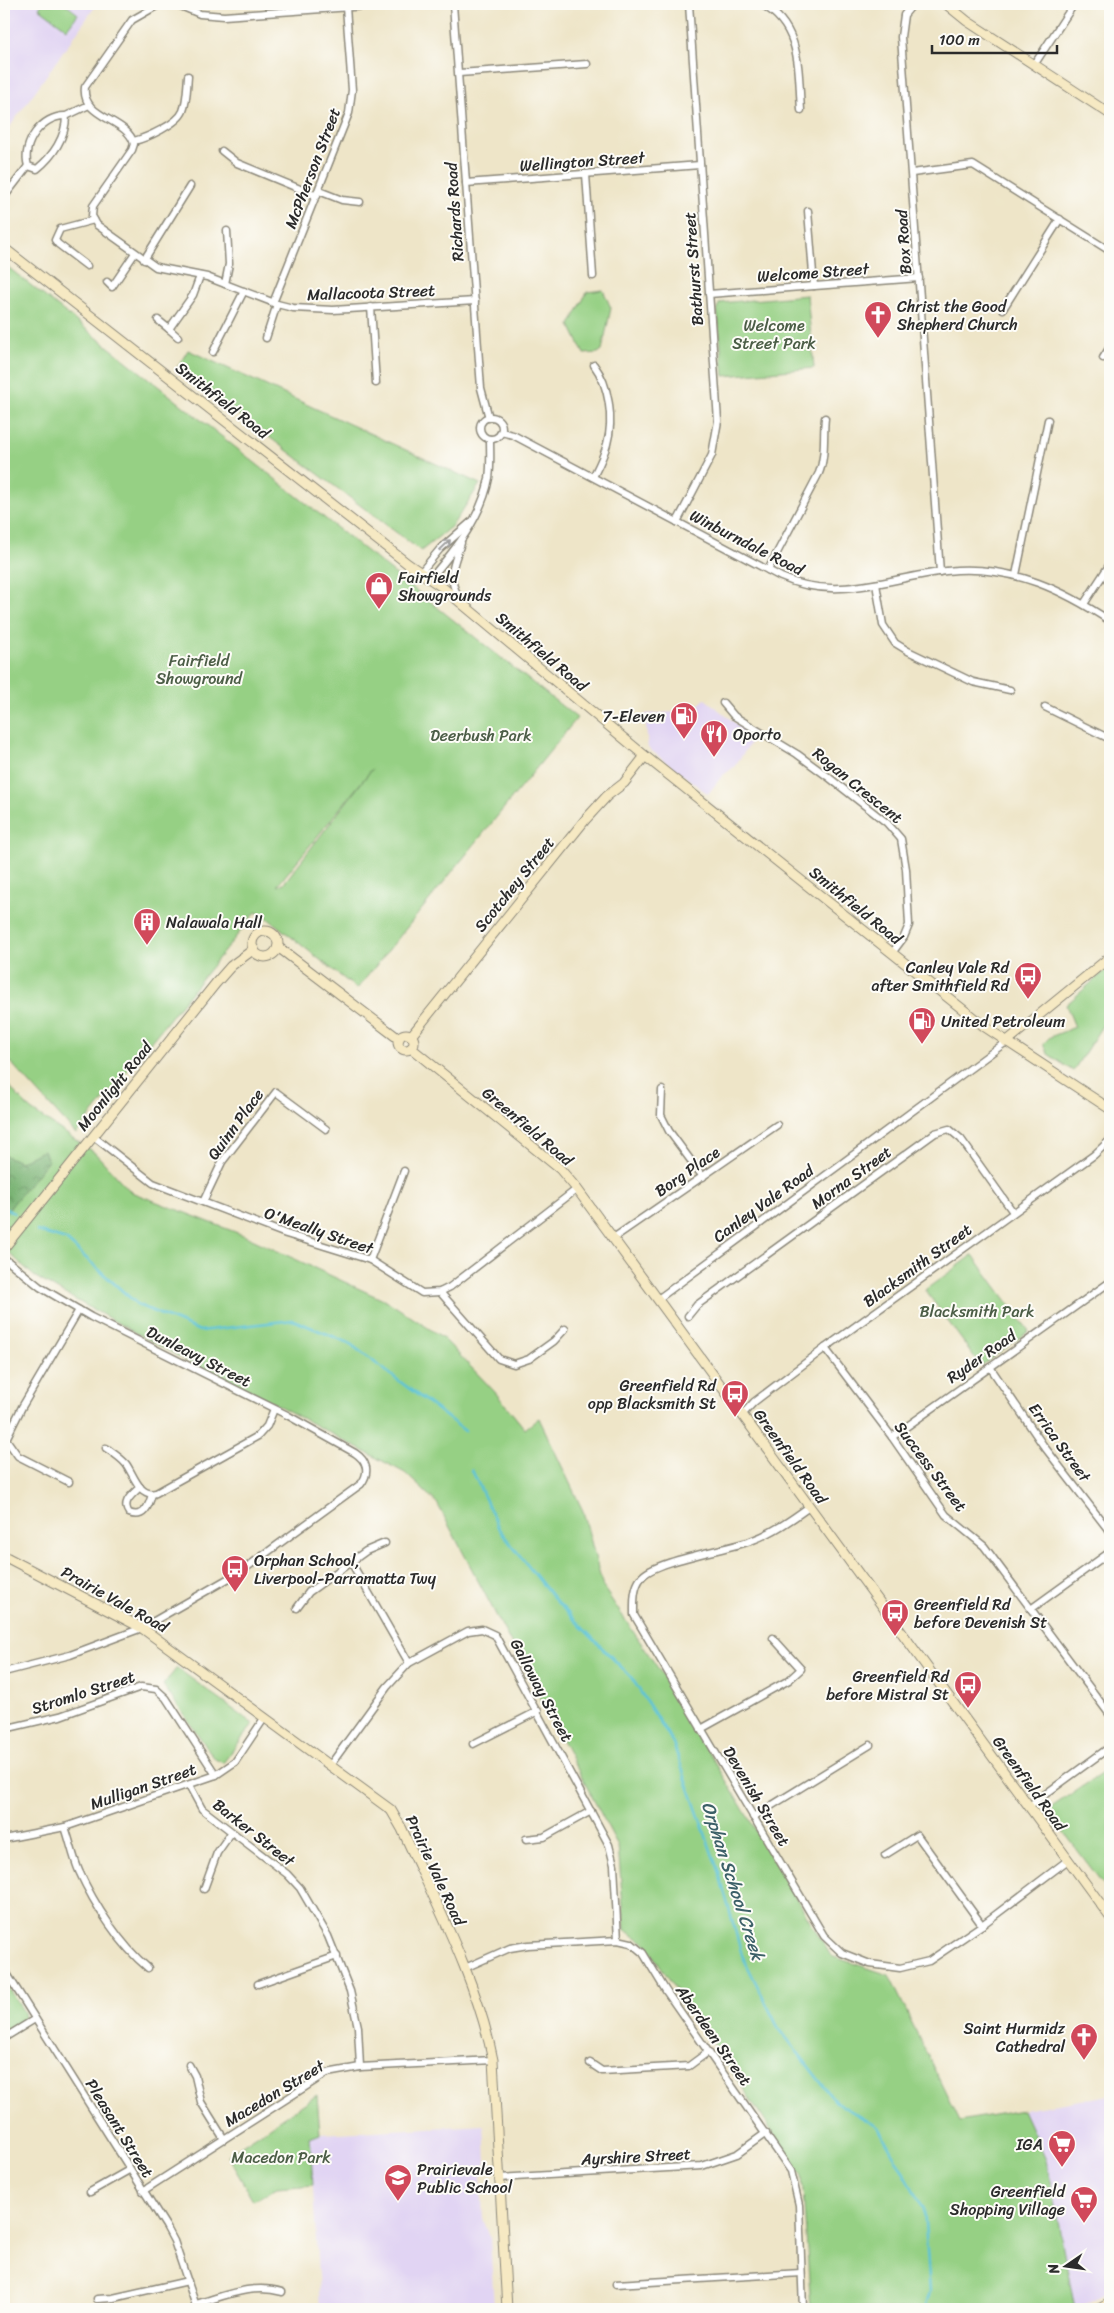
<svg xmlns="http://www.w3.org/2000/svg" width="1114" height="2313" viewBox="0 0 1114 2313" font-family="Sriracha,sans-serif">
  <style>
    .built { fill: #e1d4f3 }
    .green { fill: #96d084; stroke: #607e58; fill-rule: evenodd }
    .forest { fill: url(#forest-crowns); stroke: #526e4e }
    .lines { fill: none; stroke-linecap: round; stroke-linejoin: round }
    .stream { stroke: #5bc3d8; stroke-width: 2.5 }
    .street-casing { stroke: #8c887a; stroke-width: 9 }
    .secondary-casing { stroke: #8c887a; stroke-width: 11 }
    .street { stroke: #fff; stroke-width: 6 }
    .secondary { stroke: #f6e9c3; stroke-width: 9 }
    .oneway { stroke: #a0a0a0 }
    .labels { text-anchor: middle; stroke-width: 4; stroke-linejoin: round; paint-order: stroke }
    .street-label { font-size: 16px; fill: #2b2b2b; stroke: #fdfcf7 }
    .poi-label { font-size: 16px; fill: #2b2b2b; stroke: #fdfcf7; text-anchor: start }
    .park-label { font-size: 16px; fill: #4b5d46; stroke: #fdfcf7 }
    .water-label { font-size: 18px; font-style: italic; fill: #3c6068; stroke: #fdfcf7 }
  </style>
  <defs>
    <pattern id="forest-crowns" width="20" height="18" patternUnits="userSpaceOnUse" patternTransform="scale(1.25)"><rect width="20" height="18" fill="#78b272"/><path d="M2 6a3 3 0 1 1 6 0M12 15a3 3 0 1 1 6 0" fill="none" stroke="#63915e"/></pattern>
  </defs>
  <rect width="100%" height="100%" fill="#fdfcf7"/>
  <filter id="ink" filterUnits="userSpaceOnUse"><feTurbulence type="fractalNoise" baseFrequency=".02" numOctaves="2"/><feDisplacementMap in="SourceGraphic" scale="10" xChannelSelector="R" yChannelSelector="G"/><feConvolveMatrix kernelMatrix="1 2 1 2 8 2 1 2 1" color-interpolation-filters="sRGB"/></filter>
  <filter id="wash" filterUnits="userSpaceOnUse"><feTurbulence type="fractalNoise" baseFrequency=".0096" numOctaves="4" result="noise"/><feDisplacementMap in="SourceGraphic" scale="20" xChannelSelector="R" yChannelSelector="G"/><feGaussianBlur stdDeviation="1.12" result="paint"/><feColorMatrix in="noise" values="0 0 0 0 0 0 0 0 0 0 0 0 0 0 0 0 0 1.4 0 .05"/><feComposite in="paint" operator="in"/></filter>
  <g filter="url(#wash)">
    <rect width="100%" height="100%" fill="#eee5c8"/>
    <!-- built -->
    <g class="built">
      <path d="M4,4H97L4,135Z"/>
      <path d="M705,699L754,738L734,767L722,776L708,794L648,748L645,714L692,711Z"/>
      <path d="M1110,2095V2289L1075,2309L1046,2160L1023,2110Z"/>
      <path d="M484,2125L486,2162L481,2177L483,2219L490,2237L494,2309H320L310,2137L320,2134Z"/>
    </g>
    <!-- green -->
    <g class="green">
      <path d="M42,4H65L78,14L67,29L39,8Z"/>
      <path d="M4,264L577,718L357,989L266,917L256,912L76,1134L4,1055ZM372,769L284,883L277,886Z"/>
      <path d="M603,290L611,308L602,350L598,353L584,354L570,325L587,292Z"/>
      <path d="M807,295L814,368L724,376L717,308L720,303Z"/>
      <path d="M188,350L480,484L452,526L421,551L177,368Z"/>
      <path d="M1110,966V1022L1104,1023L1073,1071L1048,1054L1043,1044L1050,1037L1075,1027L1066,1005Z"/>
      <path d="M4,1081L31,1110L95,1153L131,1192L243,1235L390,1303L442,1337L494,1391L525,1429L539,1418L583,1511L603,1587L666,1680L831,1956L889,1975L959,2121L1023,2110L1046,2160L1075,2309H811L802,2176L645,1943L625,1930L618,1846L437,1503L405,1473L266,1399L194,1365L56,1289L34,1276L4,1248Z"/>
      <path d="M973,1255L1029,1331L981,1366L925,1290Z"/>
      <path d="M177,1668L253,1724L223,1763L215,1759L163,1685Z"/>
      <path d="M1110,1768V1893L1047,1810Z"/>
      <path d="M4,1982L24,2012L25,2018L4,2032Z"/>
      <path d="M317,2095L320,2134L310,2138L313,2185L277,2188L253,2200L227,2155Z"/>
    </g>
    <!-- forest -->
    <path class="forest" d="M44,1150L48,1161L4,1215V1155L20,1162Z"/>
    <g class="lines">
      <!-- stream -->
      <g class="stream">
        <path d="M4,1208L14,1213"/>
        <path d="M37,1231L66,1240L138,1305L200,1331L293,1320L349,1343L465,1431"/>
        <path d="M472,1470L499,1529L555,1600L631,1677L673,1743L719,1873L742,1955L778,2027L836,2102L878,2127L924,2209L930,2292L925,2309"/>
      </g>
    </g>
  </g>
  <g filter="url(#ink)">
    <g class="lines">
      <defs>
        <g id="street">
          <path d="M160,4L132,20L85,87C81,119 128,118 134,144L132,150L93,206L92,216L97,225L156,267L207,277L277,304L293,308L333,310L475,301"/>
          <path d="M176,4L200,14L224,16L394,4"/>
          <path d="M453,4L481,388L489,418"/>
          <path d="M761,4C802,26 798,69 801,110"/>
          <path d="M913,4L904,15L901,37L940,572"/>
          <path d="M1034,65L1074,4"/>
          <path d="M459,73L587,64"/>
          <path d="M66,116C42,115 21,144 28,166L37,169C53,156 66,137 66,116L89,105"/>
          <path d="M134,141C146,138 178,124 183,111C187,101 187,87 188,76"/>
          <path d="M222,151L237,163L317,196"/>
          <path d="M912,173L973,165L1110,251"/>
          <path d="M586,174L593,276"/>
          <path d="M466,183L700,165"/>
          <path d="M319,191L342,200L360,202"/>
          <path d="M5,196L28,166"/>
          <path d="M808,211L814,286"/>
          <path d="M144,260L190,186"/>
          <path d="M87,266L58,244L55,240L60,229L94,220"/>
          <path d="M107,282L112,287L135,253"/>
          <path d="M225,284L229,264L227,231"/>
          <path d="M709,294L919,278"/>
          <path d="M273,303L349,113L352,90L346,7"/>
          <path d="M371,307L376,383"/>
          <path d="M1003,309L1060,219"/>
          <path d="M158,320L169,329L193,295L200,276"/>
          <path d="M169,329L178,337"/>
          <path d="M266,338L277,304"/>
          <path d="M213,352L244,291"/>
          <path d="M1103,358L1110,347"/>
          <circle cx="491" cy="428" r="11"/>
          <path d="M501,432L513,435L781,577C840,604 897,574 957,570C1015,567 1063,590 1110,621"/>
          <path d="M593,477C598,467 604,456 607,444C614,419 609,385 594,365"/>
          <path d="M677,522L712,455L718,421L689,4"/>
          <path d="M768,570L819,473C826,456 823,436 825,418"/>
          <path d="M421,572L440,549L471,522"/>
          <path d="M1016,575L1048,420"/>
          <path d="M430,579C455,550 482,517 489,478C491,465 490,452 490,439"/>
          <path d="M876,584L883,625L895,643L908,651L973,682L1010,690"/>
          <path d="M460,599C446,577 453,567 461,543"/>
          <path d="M1084,604L1110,564"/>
          <path d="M723,703L734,716L797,754L827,776L887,823L901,839L906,869L909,925L904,937L892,953"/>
          <path d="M1045,707L1110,739"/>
          <path d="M662,1090L661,1115L669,1131L703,1177"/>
          <path d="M93,1136L153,1183L286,1234L370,1260L422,1293L440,1292L450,1287L577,1189"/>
          <path d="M203,1202L222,1162L276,1092L326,1129"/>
          <path d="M612,1239L777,1125"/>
          <path d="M4,1258L40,1287L91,1317L287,1415L355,1453C367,1461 370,1472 361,1484L243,1570L142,1628L70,1655L4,1672"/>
          <path d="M370,1260L404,1171"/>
          <path d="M440,1292L499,1359L514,1364L529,1359L554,1341L565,1329"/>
          <path d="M658,1299L1006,1042"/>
          <path d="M688,1316L697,1305L935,1133L949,1129L961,1139L1013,1212"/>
          <path d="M825,1348L892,1437L946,1515L984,1546L1110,1715"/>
          <path d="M990,1367L1043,1445L1110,1532"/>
          <path d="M742,1415L754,1402L825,1348L1094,1155L1110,1140"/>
          <path d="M892,1437L1110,1282"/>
          <path d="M106,1448C113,1453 120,1457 126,1464C134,1475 139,1497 156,1493L258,1436L267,1426L274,1409"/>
          <path d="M69,1482L18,1456L6,1439L22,1407L79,1310"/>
          <path d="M140,1487C132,1495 121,1502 129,1513C144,1519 149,1506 152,1494"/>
          <path d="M809,1507C791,1520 774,1532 753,1540C728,1550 654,1560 641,1578C633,1588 634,1603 634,1615L824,1936L842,1953L870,1964L900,1968L929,1961L982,1925L1068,1860"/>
          <path d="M351,1562L409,1663"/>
          <path d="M297,1608L309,1592L366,1551L385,1543"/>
          <path d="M1031,1609L1110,1552"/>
          <path d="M4,1729L60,1716L141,1687L156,1689L166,1698L216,1775"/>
          <path d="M701,1729L789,1680L801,1669L773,1638"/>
          <path d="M473,1744L538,1711"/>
          <path d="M331,1764L387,1687L409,1663L468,1631L482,1629L495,1635L609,1845L614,1865L618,1940"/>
          <path d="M189,1785L202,1809L287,1874L300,1888L328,1936L350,1991L358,2027L360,2067"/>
          <path d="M1029,1806L1110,1747"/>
          <path d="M753,1817L870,1745"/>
          <path d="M65,1827C70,1841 73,1857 79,1871C94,1904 120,1945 148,1968"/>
          <path d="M4,1839L65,1827L216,1775L235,1762L265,1717"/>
          <path d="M526,1839L544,1837L591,1811"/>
          <path d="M885,1855L917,1835L982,1925"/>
          <path d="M204,1889L217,1853L231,1833"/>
          <path d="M465,1968L510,1948L528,1945L618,1940L631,1943L643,1953L666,1991L791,2171L799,2205L803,2309"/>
          <path d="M4,1969L166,2226L174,2241L197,2309"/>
          <path d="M258,1984L337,1956"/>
          <path d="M4,2038L35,2019"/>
          <path d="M590,2063L602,2071L689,2066L708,2052"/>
          <path d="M189,2065L195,2076L201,2102L224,2139"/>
          <path d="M499,2178L702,2166L737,2154L766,2133"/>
          <path d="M143,2191L327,2073L360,2067L493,2060"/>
          <path d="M90,2192L129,2170"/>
          <path d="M616,2284L801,2273"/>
          <path d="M97,2299L113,2298L188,2281"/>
          <path d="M196,2304C225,2296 252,2283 282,2292"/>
        </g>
        <g id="secondary">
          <path d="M946,4L967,21L1110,114"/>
          <path d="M4,248L408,564L442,587L645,756L985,1027L1110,1109"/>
          <circle cx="265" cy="944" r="13"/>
          <path d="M278,947L399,1039"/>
          <circle cx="406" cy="1042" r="8"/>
          <path d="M411,1036L585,820L607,796L624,783L645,756"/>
          <path d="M1006,1042L1110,957"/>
          <path d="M411,1048L560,1169L577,1189L1110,1917"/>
          <path d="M4,1248L216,983L231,966L254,949"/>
          <path d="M4,1556L142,1628L391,1810L402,1829C436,1904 477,1979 493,2060L507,2309"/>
          <path d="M1099,2309L1110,2303"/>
        </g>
      </defs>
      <!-- street casing -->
      <use href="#street" class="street-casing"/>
      <!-- secondary casing -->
      <use href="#secondary" class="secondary-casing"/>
      <!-- street -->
      <use href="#street" class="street"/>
      <!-- secondary -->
      <use href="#secondary" class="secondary"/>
    </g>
    <!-- one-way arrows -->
    <defs><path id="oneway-shaft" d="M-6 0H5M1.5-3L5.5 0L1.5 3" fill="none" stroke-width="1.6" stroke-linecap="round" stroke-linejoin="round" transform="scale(1.25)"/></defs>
    <use class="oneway" href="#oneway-shaft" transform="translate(445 545) rotate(-44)"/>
  </g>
  <!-- icons -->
  <defs>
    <symbol id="church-pin" viewBox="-11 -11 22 30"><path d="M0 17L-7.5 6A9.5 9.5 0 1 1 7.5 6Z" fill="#d1495b" stroke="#fdfcf7"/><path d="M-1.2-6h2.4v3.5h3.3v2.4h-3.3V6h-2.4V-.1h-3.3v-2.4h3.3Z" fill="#fff"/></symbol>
    <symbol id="shop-pin" viewBox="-11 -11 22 30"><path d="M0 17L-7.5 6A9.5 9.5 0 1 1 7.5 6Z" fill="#d1495b" stroke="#fdfcf7"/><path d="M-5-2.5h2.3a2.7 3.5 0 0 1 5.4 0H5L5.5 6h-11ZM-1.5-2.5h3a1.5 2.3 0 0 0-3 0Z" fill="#fff"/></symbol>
    <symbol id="fuel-pin" viewBox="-11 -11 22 30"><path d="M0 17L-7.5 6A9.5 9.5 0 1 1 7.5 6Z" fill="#d1495b" stroke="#fdfcf7"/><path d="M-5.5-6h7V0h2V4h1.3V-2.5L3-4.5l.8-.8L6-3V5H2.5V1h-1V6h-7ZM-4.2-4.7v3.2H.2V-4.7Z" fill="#fff"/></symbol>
    <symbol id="restaurant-pin" viewBox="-11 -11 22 30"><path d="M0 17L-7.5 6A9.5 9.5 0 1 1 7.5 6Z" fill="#d1495b" stroke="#fdfcf7"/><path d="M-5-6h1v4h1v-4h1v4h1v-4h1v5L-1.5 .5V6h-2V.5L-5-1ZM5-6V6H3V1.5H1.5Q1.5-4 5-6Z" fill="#fff"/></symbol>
    <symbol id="building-pin" viewBox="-11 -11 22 30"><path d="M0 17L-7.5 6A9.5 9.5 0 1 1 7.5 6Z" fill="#d1495b" stroke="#fdfcf7"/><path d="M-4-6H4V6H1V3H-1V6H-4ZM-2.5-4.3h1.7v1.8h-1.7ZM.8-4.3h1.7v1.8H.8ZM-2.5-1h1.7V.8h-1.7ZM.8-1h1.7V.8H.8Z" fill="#fff"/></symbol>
    <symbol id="bus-pin" viewBox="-11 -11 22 30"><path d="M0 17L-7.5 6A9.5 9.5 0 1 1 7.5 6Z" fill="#d1495b" stroke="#fdfcf7"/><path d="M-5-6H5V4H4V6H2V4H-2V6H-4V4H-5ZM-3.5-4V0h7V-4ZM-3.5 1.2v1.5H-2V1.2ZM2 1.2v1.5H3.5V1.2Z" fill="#fff"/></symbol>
    <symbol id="supermarket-pin" viewBox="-11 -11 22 30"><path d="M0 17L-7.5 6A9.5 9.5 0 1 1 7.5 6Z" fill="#d1495b" stroke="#fdfcf7"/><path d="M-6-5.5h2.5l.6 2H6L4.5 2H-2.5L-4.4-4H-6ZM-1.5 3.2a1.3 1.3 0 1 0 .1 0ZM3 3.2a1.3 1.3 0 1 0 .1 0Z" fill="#fff"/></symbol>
    <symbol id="school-pin" viewBox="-11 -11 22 30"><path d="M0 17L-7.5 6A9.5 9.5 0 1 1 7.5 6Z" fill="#d1495b" stroke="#fdfcf7"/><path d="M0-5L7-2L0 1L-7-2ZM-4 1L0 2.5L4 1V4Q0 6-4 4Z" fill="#fff"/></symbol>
  </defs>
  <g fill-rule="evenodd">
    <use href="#church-pin" x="862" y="299" width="32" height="43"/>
    <use href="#shop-pin" x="363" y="570" width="32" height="43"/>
    <use href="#fuel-pin" x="668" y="700" width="32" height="43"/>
    <use href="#restaurant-pin" x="698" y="718" width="32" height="43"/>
    <use href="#building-pin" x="131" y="906" width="32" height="43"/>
    <use href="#bus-pin" x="1012" y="960" width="32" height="43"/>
    <use href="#fuel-pin" x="906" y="1005" width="32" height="43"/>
    <use href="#bus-pin" x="719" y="1378" width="32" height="43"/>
    <use href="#bus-pin" x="219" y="1553" width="32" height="43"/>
    <use href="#bus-pin" x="879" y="1597" width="32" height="43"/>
    <use href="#bus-pin" x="952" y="1669" width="32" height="43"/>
    <use href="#church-pin" x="1068" y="2021" width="32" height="43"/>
    <use href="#supermarket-pin" x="1046" y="2128" width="32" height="43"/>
    <use href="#school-pin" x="382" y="2162" width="32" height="43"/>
    <use href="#supermarket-pin" x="1068" y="2184" width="32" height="43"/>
  </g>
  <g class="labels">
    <!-- street labels -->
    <g class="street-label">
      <text transform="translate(582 161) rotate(-4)" y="6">Wellington Street</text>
      <text transform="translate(312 168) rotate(-69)" y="6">McPherson Street</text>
      <text transform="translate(454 212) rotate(-94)" y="6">Richards Road</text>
      <text transform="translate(903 242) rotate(-94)" y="6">Box Road</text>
      <text transform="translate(693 269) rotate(-94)" y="6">Bathurst Street</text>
      <text transform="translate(813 272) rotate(-4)" y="6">Welcome Street</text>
      <text transform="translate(371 292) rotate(-2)" y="6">Mallacoota Street</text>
      <text transform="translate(223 400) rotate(38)" y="6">Smithfield Road</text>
      <text transform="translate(747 542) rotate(27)" y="6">Winburndale Road</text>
      <text transform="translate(542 651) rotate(40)" y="6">Smithfield Road</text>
      <text transform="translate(858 785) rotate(39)" y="6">Rogan Crescent</text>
      <text transform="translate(514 884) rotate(-51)" y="6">Scotchey Street</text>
      <text transform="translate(856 905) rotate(39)" y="6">Smithfield Road</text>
      <text transform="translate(114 1086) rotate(-51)" y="6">Moonlight Road</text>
      <text transform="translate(235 1124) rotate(-54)" y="6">Quinn Place</text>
      <text transform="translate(528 1126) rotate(40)" y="6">Greenfield Road</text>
      <text transform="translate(687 1171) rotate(-35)" y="6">Borg Place</text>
      <text transform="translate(851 1177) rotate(-36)" y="6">Morna Street</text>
      <text transform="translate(763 1203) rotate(-36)" y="6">Canley Vale Road</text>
      <text transform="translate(319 1230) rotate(19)" y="6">O'Meally Street</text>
      <text transform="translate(917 1265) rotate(-36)" y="6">Blacksmith Street</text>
      <text transform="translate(199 1356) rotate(27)" y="6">Dunleavy Street</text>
      <text transform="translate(981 1356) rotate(-35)" y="6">Ryder Road</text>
      <text transform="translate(1060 1442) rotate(54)" y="6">Errica Street</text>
      <text transform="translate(791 1456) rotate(54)" y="6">Greenfield Road</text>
      <text transform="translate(931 1466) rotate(53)" y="6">Success Street</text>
      <text transform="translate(115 1599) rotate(29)" y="6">Prairie Vale Road</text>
      <text transform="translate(542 1690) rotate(62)" y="6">Galloway Street</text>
      <text transform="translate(83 1692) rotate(-18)" y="6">Stromlo Street</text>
      <text transform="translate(1030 1783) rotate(54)" y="6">Greenfield Road</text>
      <text transform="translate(143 1786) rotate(-19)" y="6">Mulligan Street</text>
      <text transform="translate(757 1796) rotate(59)" y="6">Devenish Street</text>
      <text transform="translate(254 1832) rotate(38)" y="6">Barker Street</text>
      <text transform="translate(436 1870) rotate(65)" y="6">Prairie Vale Road</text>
      <text transform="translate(714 2035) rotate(55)" y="6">Aberdeen Street</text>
      <text transform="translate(274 2093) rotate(-31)" y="6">Macedon Street</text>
      <text transform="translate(120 2128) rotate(58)" y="6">Pleasant Street</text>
      <text transform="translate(636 2156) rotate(-3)" y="6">Ayrshire Street</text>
    </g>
    <!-- poi labels -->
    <g class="poi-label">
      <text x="897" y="312">Christ the Good<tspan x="897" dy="18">Shepherd Church</tspan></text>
      <text x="398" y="583">Fairfield<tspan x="398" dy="18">Showgrounds</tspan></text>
      <text x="665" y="722" text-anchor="end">7-Eleven</text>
      <text x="733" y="740">Oporto</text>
      <text x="166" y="928">Nalawala Hall</text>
      <text x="1009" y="973" text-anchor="end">Canley Vale Rd<tspan x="1009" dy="18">after Smithfield Rd</tspan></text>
      <text x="941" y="1027">United Petroleum</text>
      <text x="716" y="1391" text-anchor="end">Greenfield Rd<tspan x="716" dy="18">opp Blacksmith St</tspan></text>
      <text x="254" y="1566">Orphan School,<tspan x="254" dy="18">Liverpool-Parramatta Twy</tspan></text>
      <text x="914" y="1610">Greenfield Rd<tspan x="914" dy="18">before Devenish St</tspan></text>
      <text x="949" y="1682" text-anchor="end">Greenfield Rd<tspan x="949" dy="18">before Mistral St</tspan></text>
      <text x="1065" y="2034" text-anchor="end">Saint Hurmidz<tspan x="1065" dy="18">Cathedral</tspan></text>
      <text x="1043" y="2150" text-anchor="end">IGA</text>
      <text x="417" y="2175">Prairievale<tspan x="417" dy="18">Public School</tspan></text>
      <text x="1065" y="2197" text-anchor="end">Greenfield<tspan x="1065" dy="18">Shopping Village</tspan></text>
    </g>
    <!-- park labels -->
    <g class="park-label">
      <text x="774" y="331">Welcome<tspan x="774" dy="18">Street Park</tspan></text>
      <text x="199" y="666">Fairfield<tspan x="199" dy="18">Showground</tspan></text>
      <text x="481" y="741">Deerbush Park</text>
      <text x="977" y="1317">Blacksmith Park</text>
      <text x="281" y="2163">Macedon Park</text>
    </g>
    <!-- water labels -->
    <g class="water-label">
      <text transform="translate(733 1881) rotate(72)" y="6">Orphan School Creek</text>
    </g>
  </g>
  <!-- margin -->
  <rect width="1114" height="2313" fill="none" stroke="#fdfcf7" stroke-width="20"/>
  <!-- north arrow -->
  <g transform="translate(1066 2266) rotate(257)" stroke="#fdfcf7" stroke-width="4" paint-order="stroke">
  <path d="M0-4L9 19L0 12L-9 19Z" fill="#2b2b2b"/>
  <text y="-8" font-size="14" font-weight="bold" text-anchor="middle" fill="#2b2b2b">N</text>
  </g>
  <!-- scale -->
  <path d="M932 45v8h125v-8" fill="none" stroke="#2b2b2b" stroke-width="2.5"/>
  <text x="939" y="45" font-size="15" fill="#2b2b2b" stroke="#fdfcf7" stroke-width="4" paint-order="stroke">100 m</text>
</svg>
